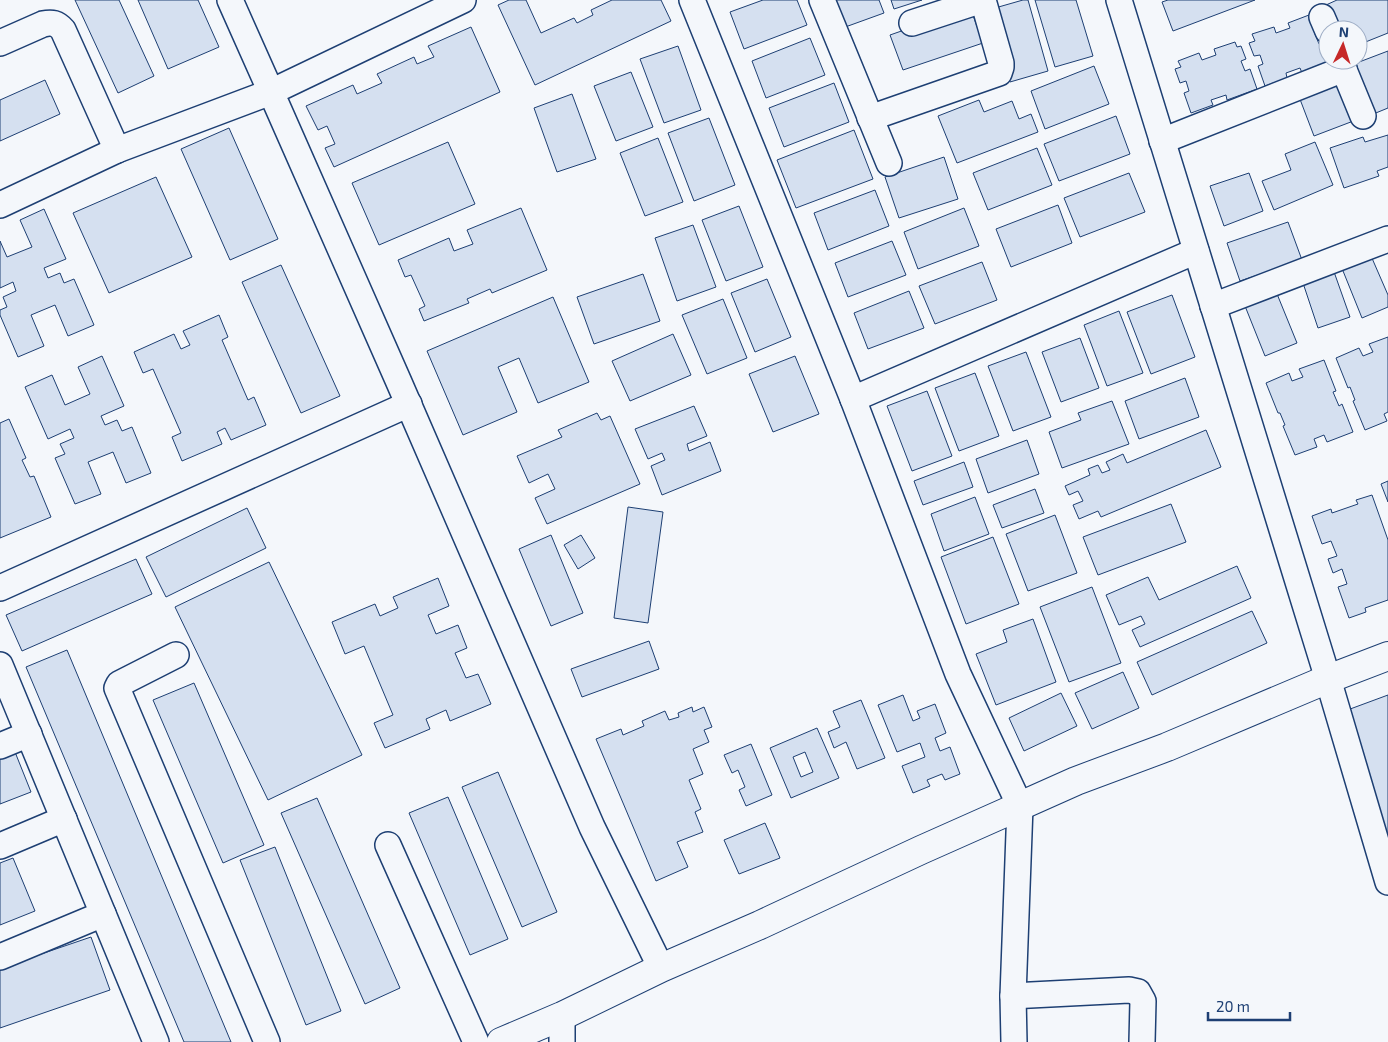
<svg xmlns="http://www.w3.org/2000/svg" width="1388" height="1042" viewBox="0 0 1388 1042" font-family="'Exo 2',sans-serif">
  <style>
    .building { fill: #d5e0f0; stroke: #1d3f73; fill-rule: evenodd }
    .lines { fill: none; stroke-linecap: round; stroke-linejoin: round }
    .street-casing { stroke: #1d3f73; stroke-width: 28 }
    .secondary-casing { stroke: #1d3f73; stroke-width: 30 }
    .street { stroke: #f4f7fb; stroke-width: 25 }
    .secondary { stroke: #f4f7fb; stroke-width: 28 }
  </style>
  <rect width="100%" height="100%" fill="#f4f7fb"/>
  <!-- building -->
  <g class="building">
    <path d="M75,0H119L154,76L118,93Z"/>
    <path d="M138,0H198L219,47L168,69Z"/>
    <path d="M509,0H526L541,33L574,18L577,23L593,15L591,10L612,0H661L671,21L535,85L498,5Z"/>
    <path d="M763,0H797L807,25L744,49L730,12Z"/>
    <path d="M826,0H879L884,13L837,30Z"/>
    <path d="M891,0H922L894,9Z"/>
    <path d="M1023,0H1028L1048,71L1010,82L988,10Z"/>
    <path d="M1035,0H1076L1093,56L1055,67Z"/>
    <path d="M1168,0H1255L1173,31L1162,2Z"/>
    <path d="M1337,0H1388V33L1358,45V30H1336L1326,5Z"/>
    <path d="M970,7L983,43L903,70L890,35Z"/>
    <path d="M1309,15L1311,21L1320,32L1315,34L1319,44L1324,43L1328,55V60L1331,63L1302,73L1300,68L1286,73L1287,78L1265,86L1258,66L1263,64L1260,55L1254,56L1249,43L1255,41L1252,34L1274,27L1276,33L1290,28L1288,23Z"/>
    <path d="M471,27L500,92L334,167L325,148L335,144L327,126L318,130L306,106L353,85L357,94L382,83L377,74L414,57L417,64L434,57L428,46Z"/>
    <path d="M810,38L825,75L766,98L752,61Z"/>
    <path d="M1235,42L1237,47L1241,46L1246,59L1241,61L1245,71L1250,69L1257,89L1227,100L1226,95L1211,100L1213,105L1191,113L1184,93L1189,91L1186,81L1180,83L1175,69L1181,67L1178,61L1199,53L1202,60L1216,55L1214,49Z"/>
    <path d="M678,46L701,110L664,123L640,59Z"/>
    <path d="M1388,51V108L1366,117L1346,67Z"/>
    <path d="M1094,66L1109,104L1045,129L1031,91Z"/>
    <path d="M631,72L653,127L616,141L594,86Z"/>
    <path d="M1340,78L1356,120L1314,136L1298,94Z"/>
    <path d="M45,80L60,114L0,141V100Z"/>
    <path d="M834,83L849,122L784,147L769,108Z"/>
    <path d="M572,94L596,159L557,172L534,108Z"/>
    <path d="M979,100L984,112L1012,101L1019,119L1031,114L1038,132L957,163L938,116Z"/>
    <path d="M1116,116L1130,154L1059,181L1044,144Z"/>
    <path d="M709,118L735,185L694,201L668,133Z"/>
    <path d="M229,128L278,239L230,260L181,149Z"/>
    <path d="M854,130L873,179L796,208L777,160Z"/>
    <path d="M1388,135V167L1377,171L1379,176L1344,188L1330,148L1363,137L1365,142Z"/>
    <path d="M658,138L683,202L645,216L620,153Z"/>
    <path d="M448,142L475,204L379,245L352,183Z"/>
    <path d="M1315,142L1333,185L1274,210L1262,181L1291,170L1285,154Z"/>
    <path d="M1037,148L1052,185L988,210L973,173Z"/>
    <path d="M944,157L958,199L899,218L885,177Z"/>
    <path d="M1129,173L1145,212L1080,237L1064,198Z"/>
    <path d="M1249,173L1263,211L1224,226L1210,186Z"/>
    <path d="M156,177L192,257L109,293L73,213Z"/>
    <path d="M875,190L889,226L828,250L814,213Z"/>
    <path d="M1058,205L1072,243L1011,267L996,229Z"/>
    <path d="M739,206L763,267L726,281L702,220Z"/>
    <path d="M521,208L547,270L492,293L490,289L467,299L469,303L424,321L419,309L425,306L411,275L405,277L398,260L449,238L454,251L473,244L467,230Z"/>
    <path d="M964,208L979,246L918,269L904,232Z"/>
    <path d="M44,209L66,259L44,268L48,278L60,273L64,283L74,279L94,325L68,336L55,305L31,315L44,346L18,357L0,315V310L7,307L3,297L16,291L13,282L0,288V241L7,257L32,247L20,220Z"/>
    <path d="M1288,222L1302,260L1240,281L1227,243Z"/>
    <path d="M693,225L716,287L677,301L655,238Z"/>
    <path d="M892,241L906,275L848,297L835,263Z"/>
    <path d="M1368,249L1388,295V307L1362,318L1339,261Z"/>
    <path d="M982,262L997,300L935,324L919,286Z"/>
    <path d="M281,265L340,396L301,413L242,282Z"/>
    <path d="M1333,269L1350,317L1318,328L1302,280Z"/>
    <path d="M643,274L660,321L594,344L577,297Z"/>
    <path d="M767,279L791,337L755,352L731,293Z"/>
    <path d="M1275,289L1297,343L1265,356L1243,301Z"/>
    <path d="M909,291L924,328L868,349L854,313Z"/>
    <path d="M1172,295L1195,357L1151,374L1127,312Z"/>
    <path d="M553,297L589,382L538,403L519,358L498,367L517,412L463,435L427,351Z"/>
    <path d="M723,299L747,358L707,374L682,315Z"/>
    <path d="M1119,311L1143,373L1107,386L1084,325Z"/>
    <path d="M219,315L228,337L222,340L248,400L254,397L266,425L231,440L225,428L217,432L222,444L182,461L172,437L181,433L153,369L143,373L134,352L174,334L181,349L190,345L183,331Z"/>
    <path d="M673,334L691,375L630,401L612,361Z"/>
    <path d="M1388,337V412L1384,414L1387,421L1365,430L1353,401L1355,400L1350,387L1348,388L1336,358L1359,348L1363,356L1373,352L1369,344Z"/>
    <path d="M1080,338L1099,388L1061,402L1042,352Z"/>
    <path d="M1026,352L1051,417L1013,431L988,366Z"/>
    <path d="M102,356L124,406L101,416L105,425L117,420L122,431L132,427L151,473L126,483L113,452L88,462L101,494L75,504L55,458L65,454L60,444L74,438L70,429L48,439L25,387L52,375L65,405L90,394L78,367Z"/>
    <path d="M795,356L819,414L773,432L749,374Z"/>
    <path d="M1324,360L1336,391L1333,392L1339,406L1342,404L1353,432L1327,442L1324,435L1314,439L1317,447L1295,455L1283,426L1285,425L1280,413H1278L1266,383L1289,373L1292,381L1303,377L1299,369Z"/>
    <path d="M975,373L999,436L959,451L935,388Z"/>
    <path d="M1185,378L1199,417L1139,439L1125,401Z"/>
    <path d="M927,391L952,456L912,471L887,406Z"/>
    <path d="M1112,401L1129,444L1062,468L1049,432L1081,420L1078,413Z"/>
    <path d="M694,406L707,436L687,444L689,451L710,442L721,471L662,495L651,466L665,460L662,453L648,459L635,429Z"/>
    <path d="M597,413L601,420L610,416L640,484L547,524L535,498L555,489L548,474L529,483L517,456L562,437L558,430Z"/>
    <path d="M9,419L26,458L22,460L30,477L34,476L51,517L0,538V423Z"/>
    <path d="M1206,430L1221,467L1101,517L1098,511L1079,519L1073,505L1083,501L1078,491L1069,495L1065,486L1090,475L1088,469L1098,465L1102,473L1110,470L1106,462L1123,454L1127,463Z"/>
    <path d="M1027,440L1039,474L988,493L976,459Z"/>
    <path d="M964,462L973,487L923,505L914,481Z"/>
    <path d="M1388,481V502L1381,484Z"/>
    <path d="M1035,489L1044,513L1002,528L993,505Z"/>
    <path d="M1372,495L1388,540V600L1365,608L1366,612L1349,618L1338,587L1347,584L1342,569L1333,573L1328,559L1337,556L1331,541L1322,544L1312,516L1331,509L1332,513L1358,504L1356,500Z"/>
    <path d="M975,497L989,534L944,551L931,514Z"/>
    <path d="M1171,504L1186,542L1098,575L1083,537Z"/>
    <path d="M628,507L663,512L648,623L614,618Z"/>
    <path d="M247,508L266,548L166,597L146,557Z"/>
    <path d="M1055,515L1077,573L1028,591L1006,534Z"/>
    <path d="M551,535L583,613L551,626L519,549Z"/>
    <path d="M581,535L595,558L578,569L564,545Z"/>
    <path d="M993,537L1019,604L966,624L941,557Z"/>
    <path d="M136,559L152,594L22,651L6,615Z"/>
    <path d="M269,562L362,755L268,800L175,607Z"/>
    <path d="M1237,566L1251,598L1140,647L1132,630L1145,624L1141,616L1119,625L1106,595L1148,577L1159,600Z"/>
    <path d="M438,578L449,606L428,615L436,634L458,625L467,648L455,653L466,678L478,674L491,704L450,721L446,710L426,719L430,729L385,748L374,723L393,715L364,646L345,654L332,622L375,604L380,616L398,608L393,597Z"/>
    <path d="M1092,587L1121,663L1069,682L1040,607Z"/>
    <path d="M1252,611L1267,643L1152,695L1137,662Z"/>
    <path d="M1033,619L1056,682L996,705L976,654L1007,642L1003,630Z"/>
    <path d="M649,641L659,669L582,697L571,669Z"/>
    <path d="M67,650L231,1042H184L26,667Z"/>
    <path d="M1123,672L1139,708L1092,729L1075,693Z"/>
    <path d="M194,683L264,845L223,863L153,700Z"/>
    <path d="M1061,693L1077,726L1024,751L1009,718Z"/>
    <path d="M903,695L913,721L920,718L917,711L935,704L946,733L935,738L940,751L950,747L960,774L945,780L942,774L927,780L930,786L913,793L902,766L925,757L920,743L897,752L878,705Z"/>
    <path d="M1388,695V848L1342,712Z"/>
    <path d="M861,700L885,758L857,769L846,742L834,748L828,732L840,727L833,711Z"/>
    <path d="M692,707L693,712L704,707L712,727L704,730L709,742L693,749L703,774L689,780L701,809L695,812L703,832L677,842L688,867L656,881L596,739L621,729L623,735L644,726L642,721L665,711L669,720L679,717L678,713Z"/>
    <path d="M817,728L839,778L791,798L770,748ZM805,752L813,772L801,777L793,757Z"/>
    <path d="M751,744L772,795L746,806L739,790L745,787L738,770L732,773L724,755Z"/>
    <path d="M15,752L31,792L0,804V758Z"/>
    <path d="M498,772L557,912L522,927L462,787Z"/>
    <path d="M448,797L508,939L470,955L409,813Z"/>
    <path d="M317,798L400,988L365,1004L281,813Z"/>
    <path d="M765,823L780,858L739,874L724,840Z"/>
    <path d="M275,847L341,1011L306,1025L240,860Z"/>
    <path d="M13,858L35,911L0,925V863Z"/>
    <path d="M91,937L110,990L0,1028V968Z"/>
  </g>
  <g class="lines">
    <defs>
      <g id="street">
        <path d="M463,0L271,92L398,380L592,827L661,968"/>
        <path d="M692,0L853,399L958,674L1020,806L1013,996L1014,1042"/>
        <path d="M822,0L889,163"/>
        <path d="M1119,0L1328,679L1388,882"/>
        <path d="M1322,17L1328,31"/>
        <path d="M912,23L982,0"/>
        <path d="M0,43L43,24C52,22 57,23 63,30L117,150"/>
        <path d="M1340,60L1363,116"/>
        <path d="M870,118L999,73L1001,67V63L983,0"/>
        <path d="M1162,141L1344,69"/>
        <path d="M0,205L117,150L271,92L230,0"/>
        <path d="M1213,306L1388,239"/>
        <path d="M853,399L1196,251"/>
        <path d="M0,588L409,404"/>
        <path d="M176,655L119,684L117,688L267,1042"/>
        <path d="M0,665L156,1042"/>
        <path d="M0,746L29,734"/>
        <path d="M388,845L476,1042"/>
        <path d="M0,846L64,819"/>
        <path d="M0,957L103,914"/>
        <path d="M1013,996L1129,990L1138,992L1143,1001L1142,1042"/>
        <path d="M562,1042V1016"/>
      </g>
      <path id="secondary" d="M501,1042L562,1016L661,968L760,925L921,850L1076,781L1167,747L1328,679L1388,656"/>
    </defs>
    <!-- street casing -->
    <use href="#street" class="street-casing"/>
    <!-- secondary casing -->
    <use href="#secondary" class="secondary-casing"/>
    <!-- street -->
    <use href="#street" class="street"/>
    <!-- secondary -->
    <use href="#secondary" class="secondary"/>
  </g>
  <!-- north arrow -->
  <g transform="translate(1343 45) rotate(4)"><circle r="24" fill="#f4f7fb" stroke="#9eadc5"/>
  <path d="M0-4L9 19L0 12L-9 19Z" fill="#c62828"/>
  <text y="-8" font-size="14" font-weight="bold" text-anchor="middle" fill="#1d3f73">N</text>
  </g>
  <!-- scale -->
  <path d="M1208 1012v8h82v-8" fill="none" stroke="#1d3f73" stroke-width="2.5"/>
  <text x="1216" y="1012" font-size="15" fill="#1d3f73" stroke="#f4f7fb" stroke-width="4" paint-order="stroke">20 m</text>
</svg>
